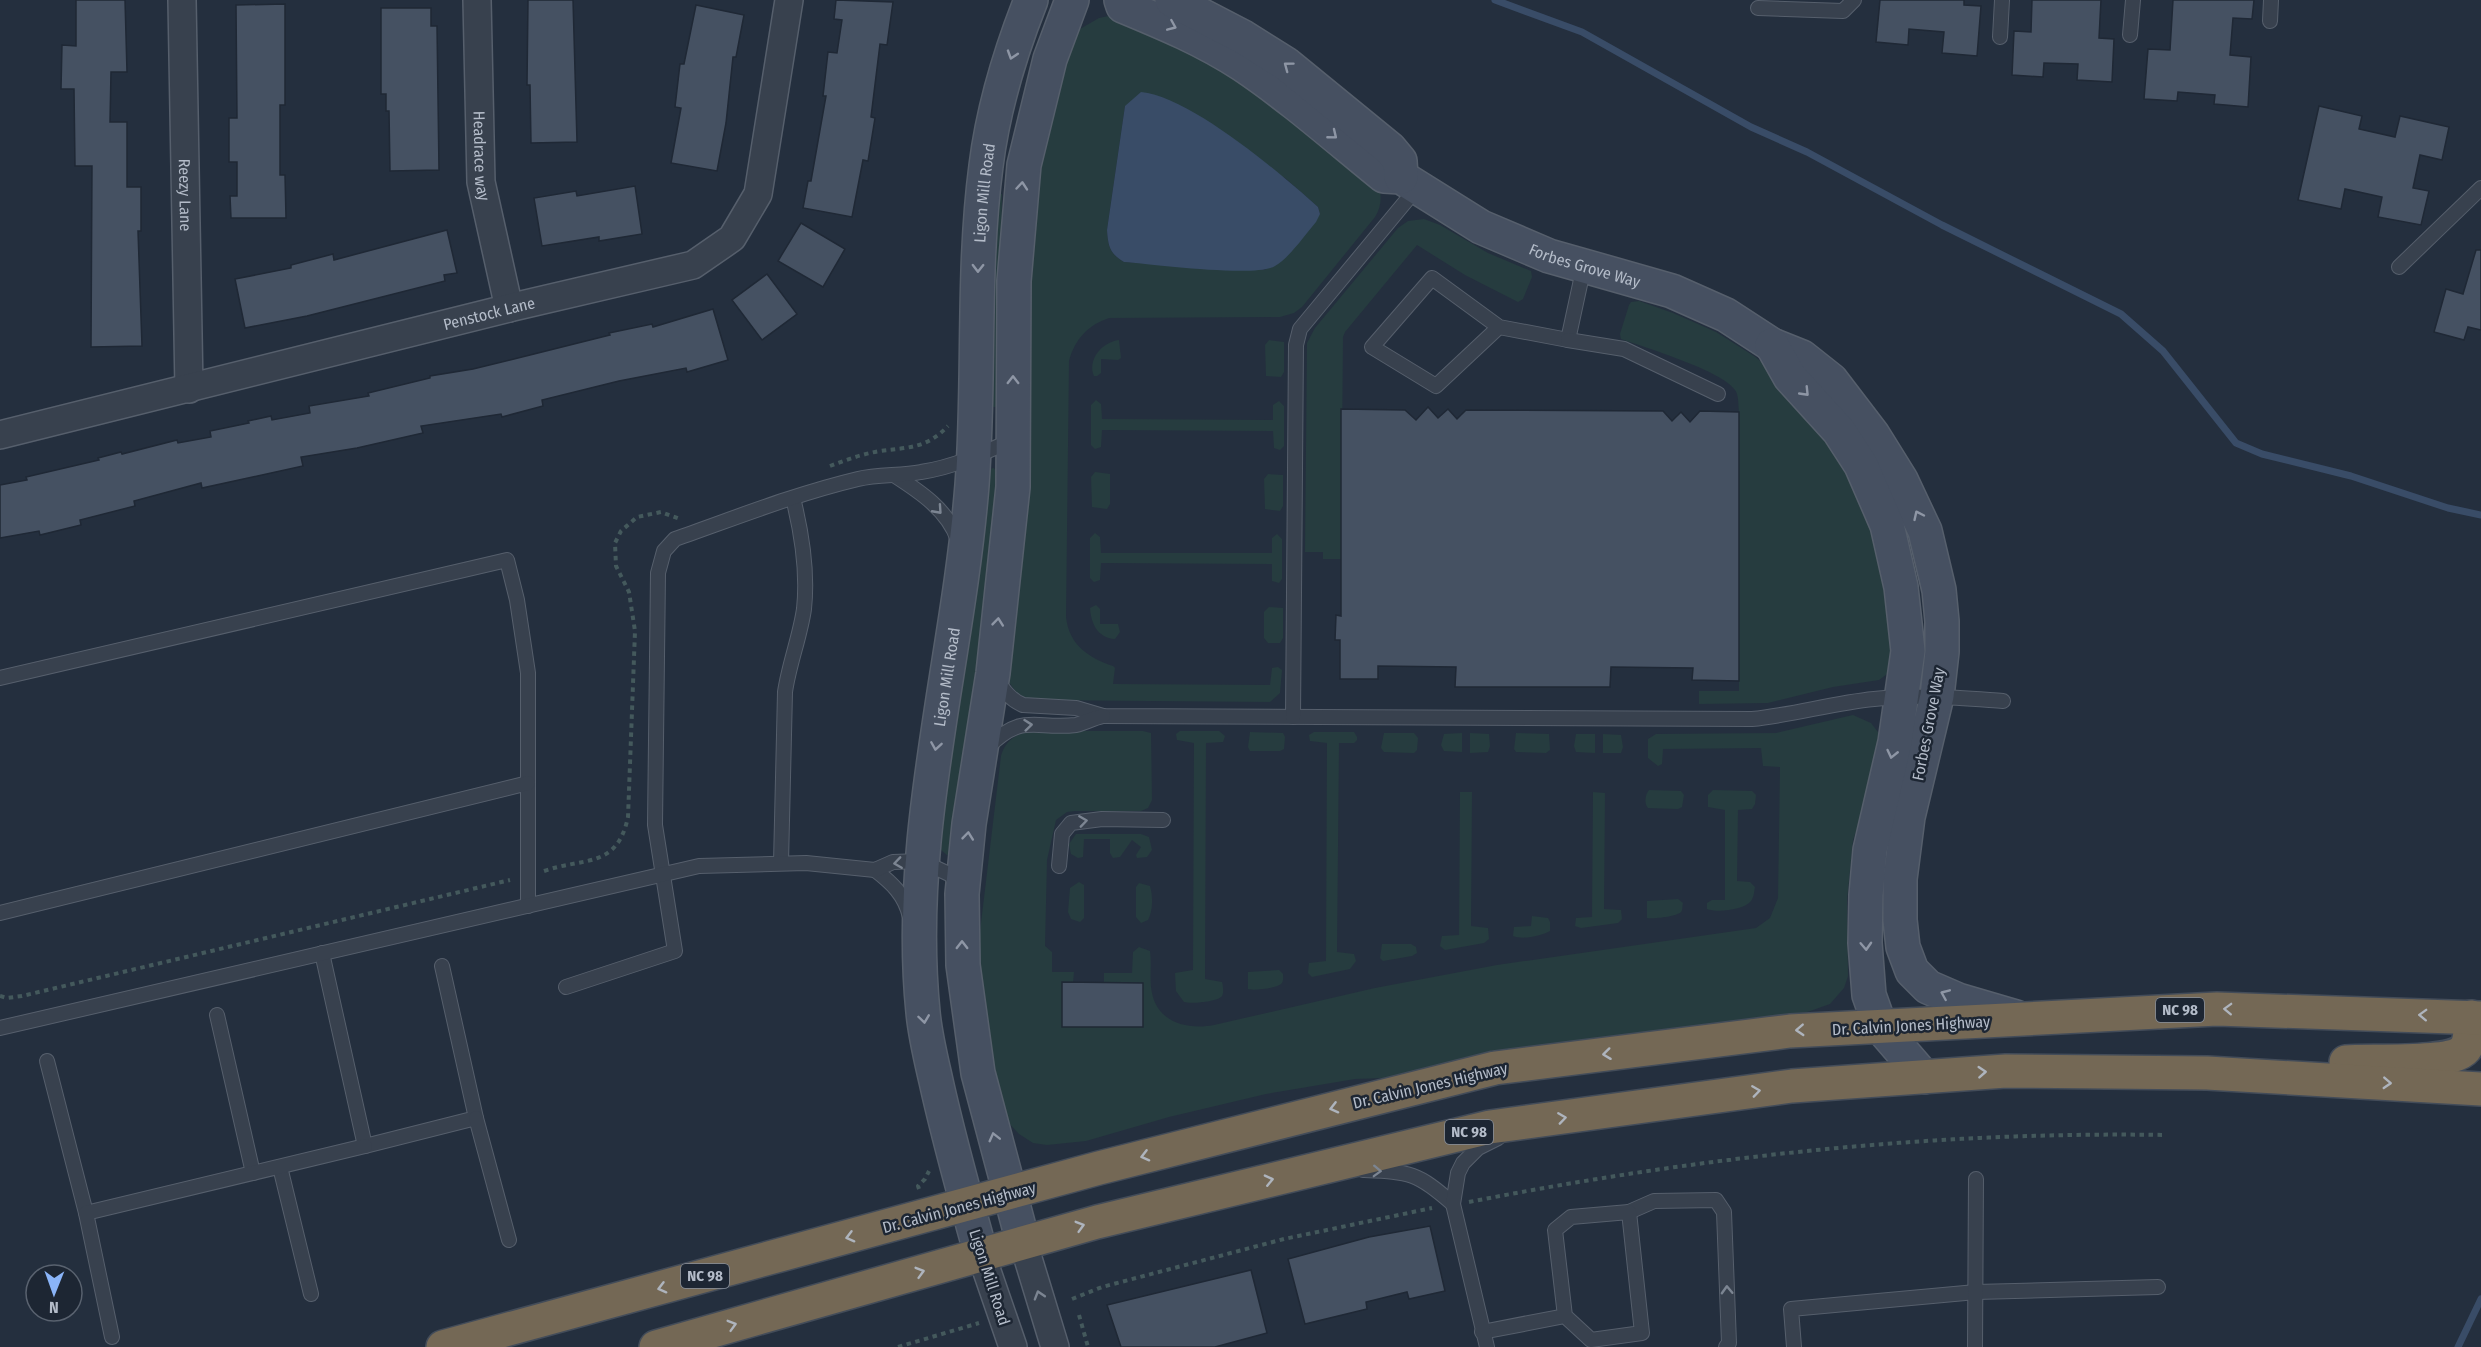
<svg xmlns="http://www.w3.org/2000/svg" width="2481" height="1347" viewBox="0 0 2481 1347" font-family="'Fira Sans Condensed',sans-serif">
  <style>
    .green { fill: #263c3f; fill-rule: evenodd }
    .water { fill: #394c67 }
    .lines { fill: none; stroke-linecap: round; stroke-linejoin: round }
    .stream { stroke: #394c67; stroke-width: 7 }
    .building { fill: #455162; stroke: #1f2835; stroke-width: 1.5 }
    .lane-casing { stroke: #565f6c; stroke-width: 16 }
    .street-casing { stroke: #565f6c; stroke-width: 30 }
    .secondary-casing { stroke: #565f6c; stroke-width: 36 }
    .highway-casing { stroke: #434c59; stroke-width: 36 }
    .path { stroke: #44595c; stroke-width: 4; stroke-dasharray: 4.5 4.5; stroke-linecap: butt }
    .lane { stroke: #38414e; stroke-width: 14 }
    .street { stroke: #38414e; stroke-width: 27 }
    .secondary { stroke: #465061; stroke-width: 33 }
    .highway { stroke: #746855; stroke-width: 33 }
    .oneway { stroke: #8e96a5 }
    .oneway2 { stroke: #7c8592 }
    .oneway3 { stroke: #aeb4bd }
    .labels { text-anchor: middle; stroke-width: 5; stroke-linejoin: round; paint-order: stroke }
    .shield { fill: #1d2633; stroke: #878f9c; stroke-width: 1.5 }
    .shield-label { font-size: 15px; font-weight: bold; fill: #b4bcc9 }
    .street-label { font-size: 16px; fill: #b4bcc9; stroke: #1d2633 }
  </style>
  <rect width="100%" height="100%" fill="#242f3e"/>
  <!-- green -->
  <g class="green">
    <path d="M1113,15L1194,45L1378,183C1382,195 1382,206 1375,217L1302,307L1294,313L1280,317L1109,318C1088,325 1075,339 1069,361L1066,617C1069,645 1089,658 1113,666L1115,668L1113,684L1270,685L1272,668L1278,667L1282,670L1280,693L1270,702L1030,700L1017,693L1008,681L1033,190L1068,51L1080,29L1099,18ZM1125,106L1285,178L1318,207L1320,214L1265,270L1124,262C1110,254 1108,246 1107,230Z"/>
    <path d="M993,193L1002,194L1000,407H990Z"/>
    <path d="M1424,219L1440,225L1488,253L1531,271L1532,277L1523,299L1518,302L1465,275L1417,245L1345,332L1343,337L1341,559H1323V552H1305L1307,343L1315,328L1398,228L1408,221Z"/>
    <path d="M1639,301L1673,313L1716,332L1754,356L1789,384L1877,518L1894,669L1879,680L1833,687L1768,703L1699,704V691H1739V412C1738,405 1739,395 1735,390C1723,371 1644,347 1621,339L1620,334L1629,305L1631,302Z"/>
    <path d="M1119,340L1121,358L1118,360L1101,359V373L1097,376H1094C1087,360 1102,342 1119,340Z"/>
    <path d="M1269,340L1284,342V372L1281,377L1266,376L1265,345Z"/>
    <path d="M1096,400L1101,404L1102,419L1273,420V405L1279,401L1284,406V446L1280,450L1274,448L1273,431L1102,430L1101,447L1095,449L1091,445V405Z"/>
    <path d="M994,468L999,477L992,581L952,853L947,855L941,850L943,811L971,632L989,469Z"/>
    <path d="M1095,472L1110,474V504L1107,509L1092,507L1091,477Z"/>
    <path d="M1268,474L1283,475V506L1280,511L1265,509L1264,479Z"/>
    <path d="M1095,533L1100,537L1101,553H1272V538L1277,534L1282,539V579L1279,583L1272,581V564L1101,563L1100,580L1094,582L1090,578V538Z"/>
    <path d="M1096,605L1100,609V624H1118L1120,632L1115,639C1098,638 1091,624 1090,608Z"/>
    <path d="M1269,607L1283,608V638L1280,643H1268L1264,638V612Z"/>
    <path d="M1853,715L1871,723L1881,736L1874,779L1853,840L1847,900L1848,976L1844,988L1830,1004L1799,1015L1579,1042L1384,1078L1355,1079L1266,1094L1169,1117L1086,1141L1047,1145L1033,1143L1019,1134L1007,1121L994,1071L982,1007L978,948L1001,756C1005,740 1018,732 1034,731H1143L1151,733L1152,800L1148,808L1141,811H1075L1067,812L1056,820L1047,860L1045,946L1052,952V972H1074L1073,983H1062V1027H1143V983L1104,982V973H1132L1133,952L1139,947L1150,951C1152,965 1149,979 1152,993C1158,1023 1188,1030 1214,1025L1375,988L1497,965L1756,928L1770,918L1778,898L1780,767L1763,766L1761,748L1663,749L1662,764L1658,766L1648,758V739L1656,734L1776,733Z"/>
    <path d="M1180,731H1219L1225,736L1223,742L1206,743L1205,979L1222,982C1223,985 1224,993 1222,996C1218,1002 1191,1004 1184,1002L1176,991L1175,973L1193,970L1194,743L1177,740L1176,734Z"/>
    <path d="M1250,732L1283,733L1285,737L1284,749L1280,751H1250L1248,747Z"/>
    <path d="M1314,732H1354L1357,737V740L1354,743H1339L1337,952L1354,954L1356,961L1350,969L1312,977L1308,973L1309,963L1326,961L1327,743L1310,741L1309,735Z"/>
    <path d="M1384,733H1414L1418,738L1417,750L1414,753L1384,752L1381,748Z"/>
    <path d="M1462,733V752L1444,751L1441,745L1444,734Z"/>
    <path d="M1470,733L1489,734L1490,746L1488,752L1470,753Z"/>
    <path d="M1516,733L1549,734L1550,750L1546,753L1516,752L1514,749Z"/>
    <path d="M1576,734H1595V753L1576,752L1574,746Z"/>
    <path d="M1603,734L1621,735L1623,747L1621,753H1603Z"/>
    <path d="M1649,790L1681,791L1684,795L1682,807L1678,809L1648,808C1644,804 1645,795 1649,790Z"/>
    <path d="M1713,790L1752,791L1756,795L1755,804L1752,809L1738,810L1737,881L1750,882L1755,887C1754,892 1754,897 1751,901C1744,910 1717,913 1707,909V903L1712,900H1725V810L1708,807V795Z"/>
    <path d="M1460,792H1472L1471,926L1488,928L1489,939L1484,943L1445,950L1440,946L1442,936L1459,935Z"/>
    <path d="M1593,792L1605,793L1604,909L1621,910L1622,919L1618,923L1581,928L1575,926L1576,918L1592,917Z"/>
    <path d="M1076,834H1141L1149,837L1152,850L1147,857L1137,858L1136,855L1141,847L1132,840L1120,857L1113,858L1110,853V839H1084L1083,857L1078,858L1071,854L1069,844Z"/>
    <path d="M1079,882L1084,885V918L1080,922L1071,919L1068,912L1070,888Z"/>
    <path d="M1139,883L1150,886C1153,896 1153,911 1148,920L1141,923L1136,917V887Z"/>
    <path d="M1678,899L1683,903C1682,906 1683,910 1681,912C1676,917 1652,919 1647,918V901Z"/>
    <path d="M1532,916L1548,918L1550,922V931C1541,936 1523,940 1513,936L1514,927L1531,926Z"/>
    <path d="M1382,944H1411L1416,947L1417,953L1412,956L1383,961L1380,958Z"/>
    <path d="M1279,970L1283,974C1283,977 1284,981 1281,984C1277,988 1253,991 1248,989V972Z"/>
  </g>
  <!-- water -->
  <path class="water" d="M1141,92C1191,97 1280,173 1318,207L1320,214L1316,222C1305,235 1289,258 1275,266C1256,278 1152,264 1124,262C1110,254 1108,246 1107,230L1125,106Z"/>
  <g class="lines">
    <!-- stream -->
    <g class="stream">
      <path d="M1495,0L1582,32L1751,127L1807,152L1942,225L2121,314L2163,351L2236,443L2262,454L2351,476L2448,508L2481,515"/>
      <path d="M2458,1347L2481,1299"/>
    </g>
  </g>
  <!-- building -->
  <g class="building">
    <path d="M76,0H125L127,72H111L110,122H127V187H141V231H138L142,346L91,347L92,166H75L74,89H61L62,45L76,46Z"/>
    <path d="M528,0H573L577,142L531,143L530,85H527Z"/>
    <path d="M836,0L893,2L887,45L880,44L871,117L875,118L868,161L863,160L852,217L803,208L808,181H811L826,96H823L828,52L837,53L842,20L834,19Z"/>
    <path d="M1880,0H1964V5L1981,6L1977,56L1942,53L1944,32L1909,29L1908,45L1876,42Z"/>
    <path d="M2032,0H2101L2099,38L2114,39L2112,82L2077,80L2078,64L2044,63L2043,77L2012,75L2014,31L2031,32Z"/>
    <path d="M2173,0H2254L2252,19L2233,18L2230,55L2251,57L2248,107L2214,104L2215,95L2178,92L2177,101L2144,99L2148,49L2170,50Z"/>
    <path d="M285,4V105H280V175H285L286,218H231L230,196H237V162H229V118H237L236,5Z"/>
    <path d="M696,5L744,15L736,57H733L726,123L717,171L671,163L681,108L675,107L680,64H684Z"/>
    <path d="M381,8H431V26H437L439,170L390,171L389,111H386V94H381Z"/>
    <path d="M2319,106L2362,116L2359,129L2395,137L2400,116L2449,127L2442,160L2420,155L2413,188L2429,191L2421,225L2378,217L2382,197L2345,189L2341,209L2298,200Z"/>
    <path d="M635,186L642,234L599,241V237L542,246L534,198L576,191L577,196Z"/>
    <path d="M801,223L845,249L823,287L778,261Z"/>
    <path d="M447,230L457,273L444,275L445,281L307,316L245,328L235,279L291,268V265L333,254L334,260Z"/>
    <path d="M2476,250H2481V330L2468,327L2464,340L2434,332L2446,289L2463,294Z"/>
    <path d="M767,274L797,314L762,340L732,300Z"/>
    <path d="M713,309L728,360L687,372L686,368L619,381L542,400L543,406L502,417L501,414L421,426L423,433L357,448L301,457L303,466L202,488L201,483L134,501L135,506L80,520L81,525L40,535L39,531L0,538V485L27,480L26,477L99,460L98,458L121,452L122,454L177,440L178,443L211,437L210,431L249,423L248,421L271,416L272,420L310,413L309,406L369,396L368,393L430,378V376L473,369L530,355L610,335L609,333L652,324L653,327Z"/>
    <path d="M1428,407L1438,418L1448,409L1457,419L1466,410L1663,411L1672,421L1681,412L1690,422L1700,411L1739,412V681L1692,680L1693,668L1611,667L1610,687H1455L1456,667L1378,666V679H1340V640H1335L1336,615L1341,616V409L1405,410L1416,420Z"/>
    <path d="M1062,982L1143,983V1027H1062Z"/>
    <path d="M1430,1226L1445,1291L1409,1299L1407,1292L1366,1302L1367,1309L1305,1324L1288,1259L1369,1237Z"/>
    <path d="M1251,1270L1267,1333L1215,1347H1121L1107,1305Z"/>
  </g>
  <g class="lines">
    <defs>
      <g id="lane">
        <path d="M1758,8L1843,11L1854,0"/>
        <path d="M2270,21L2271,0"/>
        <path d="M2130,35L2133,0"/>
        <path d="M2000,37L2002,0"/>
        <path d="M2399,267L2481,188"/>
        <path d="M1499,327L1432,278L1372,347L1436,386L1499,327L1568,340L1584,266"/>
        <path d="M1568,340L1624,349L1718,394"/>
        <path d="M894,475C919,491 948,510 958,540"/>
        <path d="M0,678L507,560L517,600L528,673V906"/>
        <path d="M997,680C1004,691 1011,700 1023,705L1076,708L1103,716L1752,719C1793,715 1833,703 1874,699C1918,694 1960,698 2003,701"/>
        <path d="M1293,717L1296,345L1300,329L1416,189"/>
        <path d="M988,747C1023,712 1035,730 1076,725C1084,723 1094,718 1103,716"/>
        <path d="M781,863L785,692C789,664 800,637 804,609C808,572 802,534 793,498"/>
        <path d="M1059,866L1062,834L1071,823L1102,819L1163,820"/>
        <path d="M875,870C892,883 905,895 910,917"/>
        <path d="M0,913L528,783"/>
        <path d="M322,953L365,1146L476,1118L442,966"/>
        <path d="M566,987L675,951L655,825L658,573L664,551L675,539C735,518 795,494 858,479C878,474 901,476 921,472C954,467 982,454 1012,440"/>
        <path d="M217,1015L253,1173"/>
        <path d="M0,1028L699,866L806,863L875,870L893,862L921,861L951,875L958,887"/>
        <path d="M47,1061L86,1213"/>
        <path d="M476,1118L509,1240"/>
        <path d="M280,1167L311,1294"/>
        <path d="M1363,1170C1410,1172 1417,1172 1453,1204"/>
        <path d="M1629,1212L1654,1201L1716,1200L1724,1212L1729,1343L1726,1347"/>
        <path d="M1482,1332L1565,1316L1555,1230L1571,1217L1629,1212L1642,1333L1591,1340L1565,1316"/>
        <path d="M112,1337L86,1213L365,1146"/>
        <path d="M1487,1347L1453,1204L1458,1173L1463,1163L1478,1148L1498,1138"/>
        <path d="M1794,1347L1791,1309L1976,1292L2158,1287"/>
        <path d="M1975,1347L1976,1179"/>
      </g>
      <g id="street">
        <path id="s1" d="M182,0L189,389"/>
        <path id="s2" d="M477,0L481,182L509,308"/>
        <path id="s3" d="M0,435L509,308L693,265L732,238L758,194L789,0"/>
        <path d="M1023,1242L1055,1347"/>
        <path d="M981,1254L1013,1347"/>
      </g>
      <g id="secondary">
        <path id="s4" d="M1121,0L1123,6C1164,23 1205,40 1243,65C1292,98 1337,138 1384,176L1401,177L1481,227L1549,256L1672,291L1726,315L1772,345L1802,357L1831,380L1873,435L1901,480L1925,531L1939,590L1942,621V652L1937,696L1908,817L1900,879V920L1903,947L1912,971L1928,987L1958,1000L2016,1017"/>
        <path d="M1172,0L1243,37L1286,64L1390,149L1400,161L1401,177"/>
        <path d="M1772,345L1790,377L1839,431L1861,465L1887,525L1901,587L1908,651L1895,742L1870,850L1866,895L1865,943L1869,995L1880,1026L1924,1077"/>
        <path d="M1023,1242L978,1073L963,965L962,894L969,824L993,673L1013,487L1014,281L1024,165L1050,59L1072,0"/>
        <path id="s5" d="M981,1254C965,1197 949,1140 936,1081C931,1059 925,1035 923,1012C905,834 958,661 972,485C980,379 972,272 986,166C993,109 1010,53 1031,0"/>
      </g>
      <g id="highway">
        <path d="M2346,1062C2370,1060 2452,1065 2465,1049C2471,1041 2470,1027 2471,1017"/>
        <path d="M443,1347L1099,1168L1495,1068L1790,1031L2217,1009L2481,1018"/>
        <path d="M656,1347L1097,1222L1490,1127L1792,1086L2006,1071L2207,1073L2481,1089"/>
      </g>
    </defs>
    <!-- lane casing -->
    <use href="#lane" class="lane-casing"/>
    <!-- street casing -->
    <use href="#street" class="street-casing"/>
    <!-- secondary casing -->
    <use href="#secondary" class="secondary-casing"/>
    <!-- highway casing -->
    <use href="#highway" class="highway-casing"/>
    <!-- path -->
    <g class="path">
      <path d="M830,466C846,460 862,454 880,451C909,447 926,449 948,426"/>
      <path d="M544,871C584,857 617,869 628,817L635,631L629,592L616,566L615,543L621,531L637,517L661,512L680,519"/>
      <path d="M0,996L7,998L22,996L510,880"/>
      <path d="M919,1189L918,1186L925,1179L929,1171"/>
      <path d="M1469,1202C1698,1157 1932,1131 2166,1135"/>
      <path d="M1072,1299L1102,1287L1284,1239L1432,1208"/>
      <path d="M1079,1315L1088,1347"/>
      <path d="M898,1347L979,1323"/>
    </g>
    <!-- lane -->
    <use href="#lane" class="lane"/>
    <!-- street -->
    <use href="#street" class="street"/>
    <!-- secondary -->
    <use href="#secondary" class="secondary"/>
    <!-- highway -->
    <use href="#highway" class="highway"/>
  </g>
  <!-- one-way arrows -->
  <defs><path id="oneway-chevron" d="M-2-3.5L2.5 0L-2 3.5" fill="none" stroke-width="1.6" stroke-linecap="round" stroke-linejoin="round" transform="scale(1.5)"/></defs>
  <g class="oneway">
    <use href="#oneway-chevron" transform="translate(1172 26) rotate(23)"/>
    <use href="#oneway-chevron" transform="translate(1012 55) rotate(108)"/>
    <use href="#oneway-chevron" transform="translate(1288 66) rotate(-143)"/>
    <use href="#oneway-chevron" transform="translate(1333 135) rotate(39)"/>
    <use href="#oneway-chevron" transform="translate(1022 186) rotate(-85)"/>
    <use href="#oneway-chevron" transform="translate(978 268) rotate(91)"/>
    <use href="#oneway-chevron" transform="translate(1013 380) rotate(-90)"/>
    <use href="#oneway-chevron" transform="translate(1805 392) rotate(46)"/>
    <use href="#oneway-chevron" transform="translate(1918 515) rotate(-115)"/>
    <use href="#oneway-chevron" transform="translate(998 622) rotate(-84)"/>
    <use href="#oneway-chevron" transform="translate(936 746) rotate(99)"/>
    <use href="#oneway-chevron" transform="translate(1892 754) rotate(103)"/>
    <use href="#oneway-chevron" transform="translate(968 836) rotate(-84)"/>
    <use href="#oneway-chevron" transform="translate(962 945) rotate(-90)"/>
    <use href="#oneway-chevron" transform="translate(1866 946) rotate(87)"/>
    <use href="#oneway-chevron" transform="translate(1945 994) rotate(-157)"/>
    <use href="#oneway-chevron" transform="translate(924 1019) rotate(82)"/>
    <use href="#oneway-chevron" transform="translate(994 1137) rotate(-104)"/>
  </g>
  <g class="oneway2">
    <use href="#oneway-chevron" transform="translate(938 510) rotate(48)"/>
    <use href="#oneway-chevron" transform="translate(1028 725) rotate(-6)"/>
    <use href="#oneway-chevron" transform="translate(1083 821) rotate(-8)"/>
    <use href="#oneway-chevron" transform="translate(898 863) rotate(172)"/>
    <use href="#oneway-chevron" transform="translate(1377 1171) rotate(2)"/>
    <use href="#oneway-chevron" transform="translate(1727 1290) rotate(-92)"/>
    <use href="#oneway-chevron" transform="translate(1039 1295) rotate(-107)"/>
  </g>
  <g class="oneway3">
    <use href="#oneway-chevron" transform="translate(2228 1009) rotate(-178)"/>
    <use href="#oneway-chevron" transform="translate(2423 1015) rotate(-178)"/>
    <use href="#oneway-chevron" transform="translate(1800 1030) rotate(177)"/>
    <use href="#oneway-chevron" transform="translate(1607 1054) rotate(173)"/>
    <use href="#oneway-chevron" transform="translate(1982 1072) rotate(-4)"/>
    <use href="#oneway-chevron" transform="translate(2387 1083) rotate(3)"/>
    <use href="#oneway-chevron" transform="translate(1756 1091) rotate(-8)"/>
    <use href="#oneway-chevron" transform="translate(1334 1108) rotate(166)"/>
    <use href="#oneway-chevron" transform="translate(1562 1118) rotate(-8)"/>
    <use href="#oneway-chevron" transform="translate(1145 1156) rotate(166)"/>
    <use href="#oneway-chevron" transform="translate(1269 1180) rotate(-13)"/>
    <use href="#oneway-chevron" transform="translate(1080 1226) rotate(-16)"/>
    <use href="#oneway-chevron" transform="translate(850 1237) rotate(165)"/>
    <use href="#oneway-chevron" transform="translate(920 1272) rotate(-16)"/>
    <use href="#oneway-chevron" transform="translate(662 1288) rotate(165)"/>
    <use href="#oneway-chevron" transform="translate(732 1325) rotate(-16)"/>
  </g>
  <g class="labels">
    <!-- shield labels -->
    <g class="shield">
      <rect x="2156" y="998" width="48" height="24" rx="4.5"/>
      <rect x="1445" y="1120" width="48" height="24" rx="4.5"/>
      <rect x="681" y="1264" width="48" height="24" rx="4.5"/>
    </g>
    <g class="shield-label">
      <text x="2180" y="1015">NC 98</text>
      <text x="1469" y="1137">NC 98</text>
      <text x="705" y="1281">NC 98</text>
    </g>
    <!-- street labels -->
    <g class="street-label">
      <text dy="6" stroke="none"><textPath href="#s2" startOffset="156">Headrace way</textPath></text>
      <text dy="6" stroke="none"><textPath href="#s5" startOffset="1072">Ligon Mill Road</textPath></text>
      <text dy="6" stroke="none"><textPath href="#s1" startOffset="195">Reezy Lane</textPath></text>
      <text dy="6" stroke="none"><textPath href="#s4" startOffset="542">Forbes Grove Way</textPath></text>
      <text dy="6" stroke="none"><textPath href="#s3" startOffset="504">Penstock Lane</textPath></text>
      <text dy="6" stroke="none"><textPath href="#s5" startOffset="586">Ligon Mill Road</textPath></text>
      <text transform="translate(1928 724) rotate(-79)" y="6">Forbes Grove Way</text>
      <text transform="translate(1911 1025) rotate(-3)" y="6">Dr. Calvin Jones Highway</text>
      <text transform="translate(1430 1085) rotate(-13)" y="6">Dr. Calvin Jones Highway</text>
      <text transform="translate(959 1207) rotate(-15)" y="6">Dr. Calvin Jones Highway</text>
      <text transform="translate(990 1277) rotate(72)" y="6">Ligon Mill Road</text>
    </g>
  </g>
  <!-- north arrow -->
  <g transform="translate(54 1293) rotate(181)"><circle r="28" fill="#1d2633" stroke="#59626f" stroke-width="1.5"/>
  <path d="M0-4.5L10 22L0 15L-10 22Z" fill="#8ab4f8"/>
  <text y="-9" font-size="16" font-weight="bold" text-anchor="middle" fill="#b4bcc9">N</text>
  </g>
</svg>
